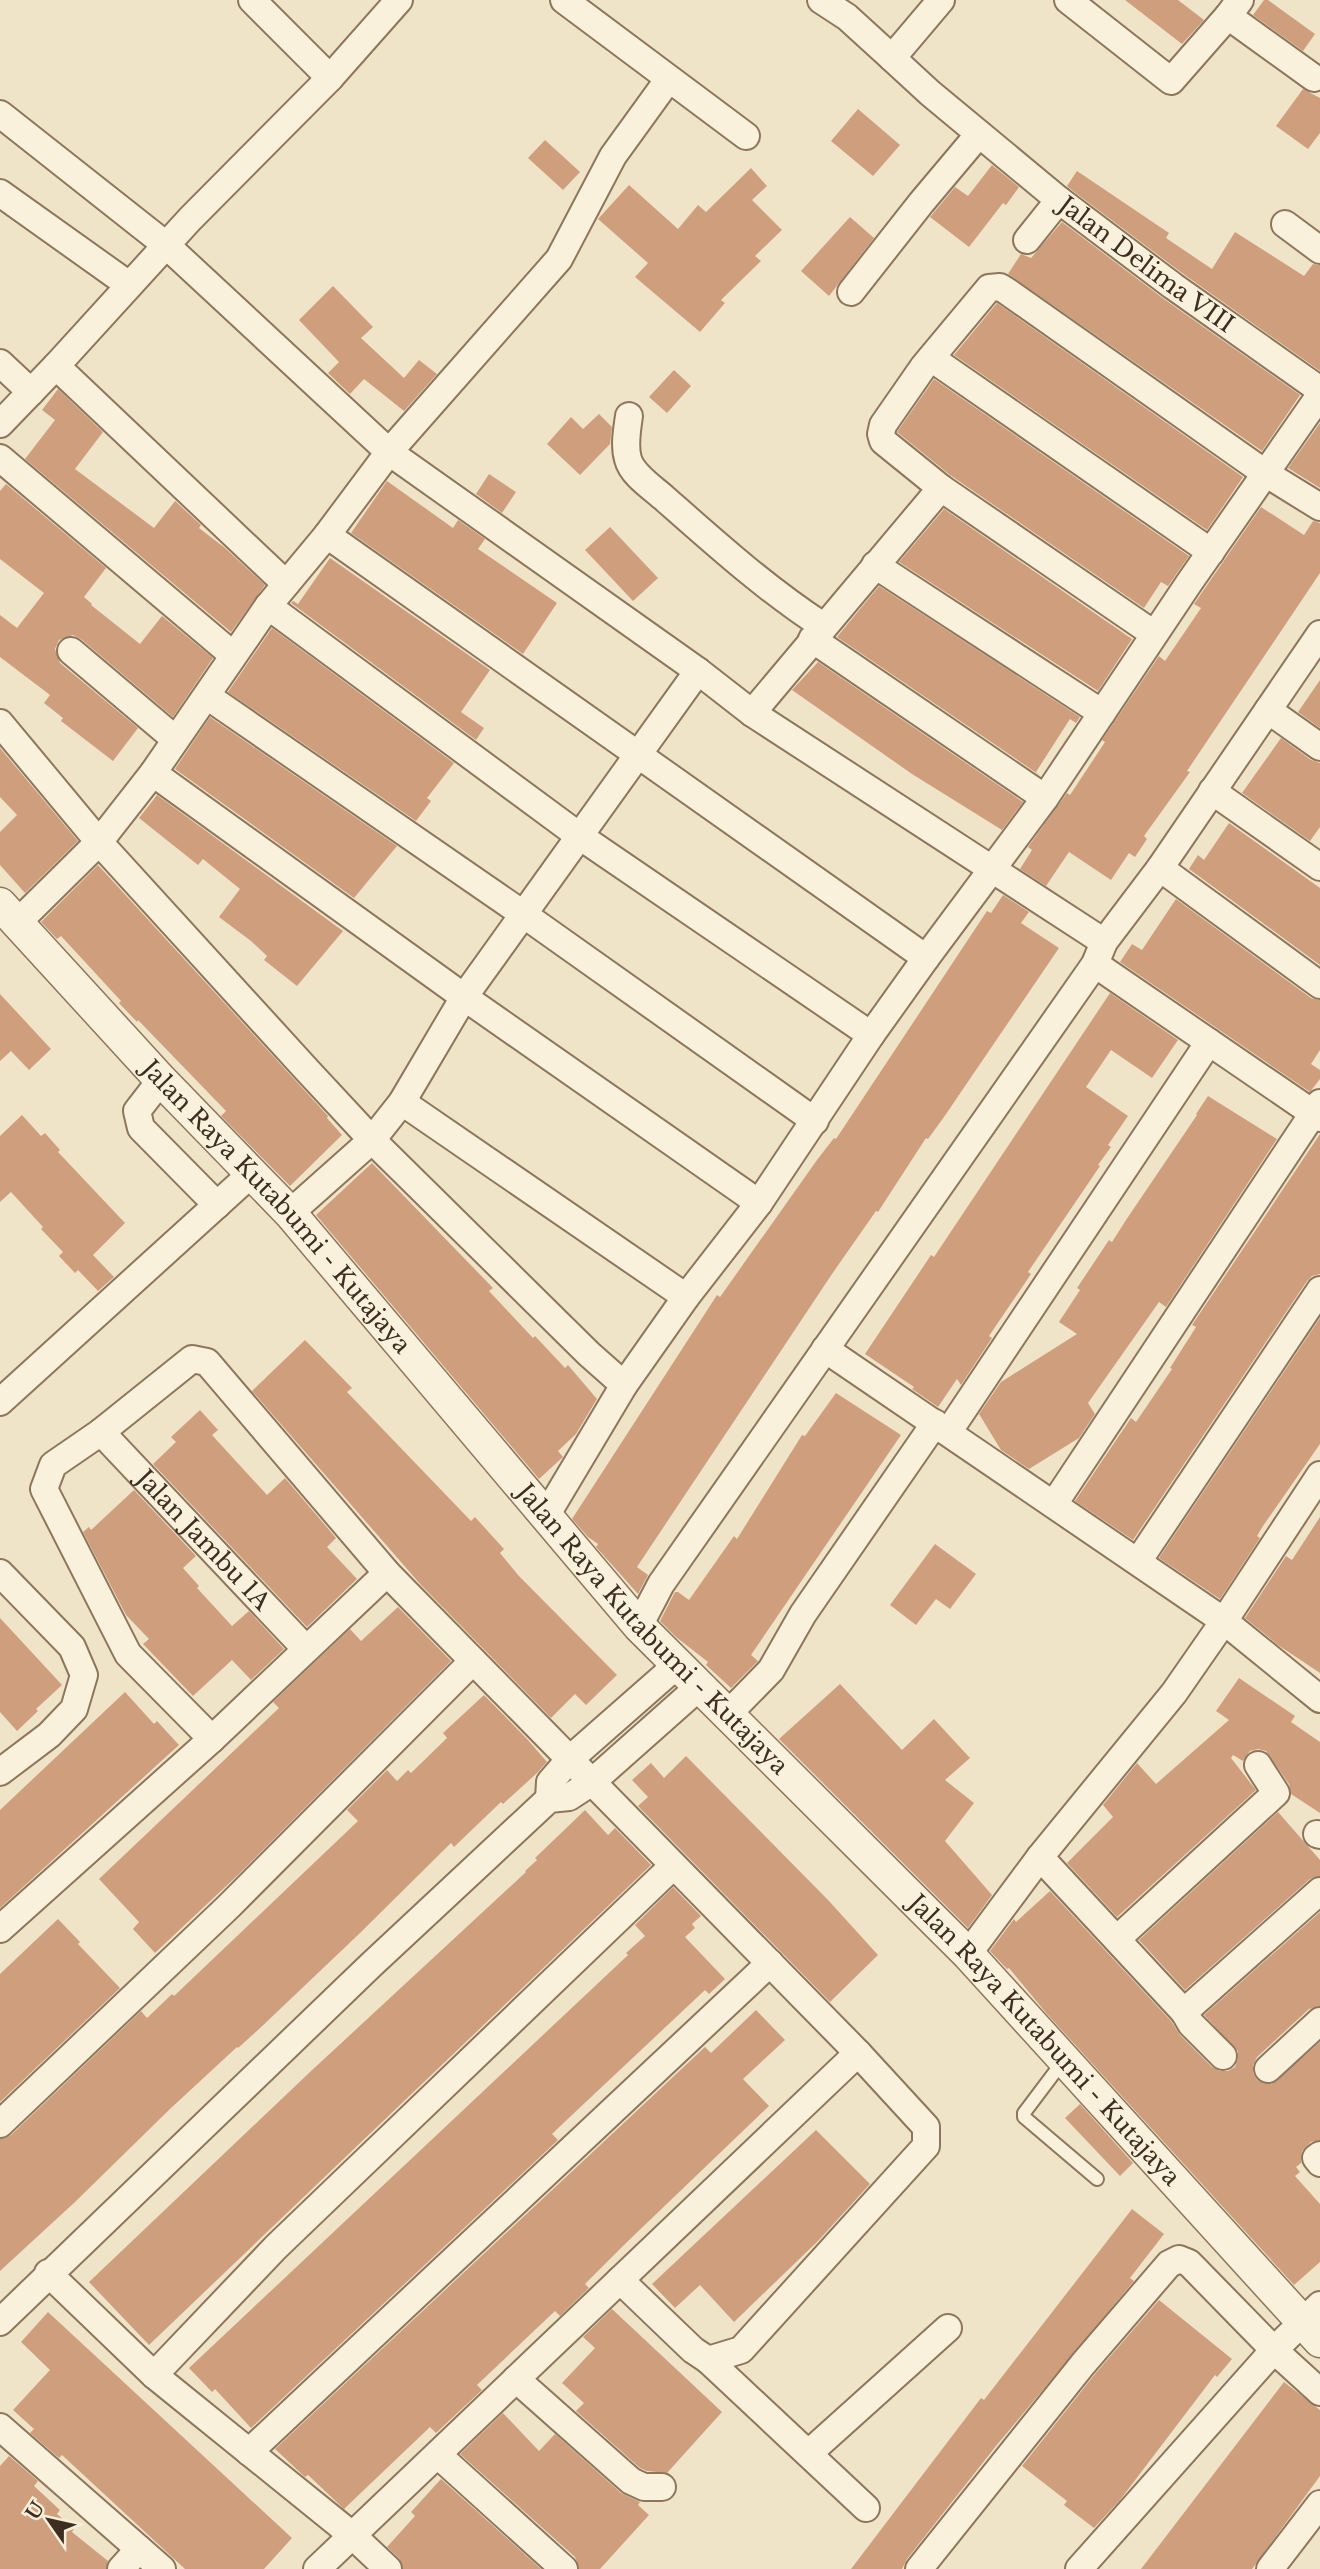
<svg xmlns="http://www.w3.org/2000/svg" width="1320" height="2569" viewBox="0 0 1320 2569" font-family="'Libre Baskerville',serif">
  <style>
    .building { fill: #cf9f7d }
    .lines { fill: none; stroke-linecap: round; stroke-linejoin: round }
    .service-casing { stroke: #8d765c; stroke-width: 16 }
    .minor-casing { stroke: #8d765c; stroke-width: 30 }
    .tertiary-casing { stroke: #8d765c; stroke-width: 35 }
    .service { stroke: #faf1dc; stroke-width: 12 }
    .minor { stroke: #faf1dc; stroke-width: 26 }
    .tertiary { stroke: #faf1dc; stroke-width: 32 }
    .labels { text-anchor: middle; stroke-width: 5; stroke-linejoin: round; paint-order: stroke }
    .street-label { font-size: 24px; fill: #3d2e20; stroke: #f7eed8 }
  </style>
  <rect width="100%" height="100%" fill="#f0e4c8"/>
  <!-- building -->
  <g class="building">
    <path d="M1125,0H1178L1204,20L1182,44Z"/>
    <path d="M1264,0H1268L1315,34L1303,51L1253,15Z"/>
    <path d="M1303,89L1320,98V133L1308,149L1276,126Z"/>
    <path d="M858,109L900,145L873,176L831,141Z"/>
    <path d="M545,140L580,172L563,190L528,158Z"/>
    <path d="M992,165L1019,187L1006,205L1003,203L969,247L930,217L955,187L968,196Z"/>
    <path d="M751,168L767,186L752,200L782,230L755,256L761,261L721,300L725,303L700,332L635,277L648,263L598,219L629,185L678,229L698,205L706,212Z"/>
    <path d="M1077,171L1169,233L1166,238L1212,269L1235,232L1304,276L1313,264L1320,265V371L1182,273L1069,188L1067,186Z"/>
    <path d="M850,217L874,238L829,296L801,271Z"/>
    <path d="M1062,222L1164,299L1300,395L1262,451L1008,274L1021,254L1031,258Z"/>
    <path d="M333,286L373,327L361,338L404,378L419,360L437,374L404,411L364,379L350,394L328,373L339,362L299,320Z"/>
    <path d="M997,303L1243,477L1207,530L954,355Z"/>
    <path d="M674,370L691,386L667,413L649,397Z"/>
    <path d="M934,379L1189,556L1168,586L1161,582L1144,608L950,475L897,432Z"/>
    <path d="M58,389L103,432L75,469L154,528L175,501L201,525L199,528L225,548L265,585L231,632L25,459L55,420L42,410Z"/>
    <path d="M599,414L612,427L610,444L580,475L547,444L571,417L583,429Z"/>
    <path d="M1320,423V488L1288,468Z"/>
    <path d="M489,474L516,492L502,513L476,494Z"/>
    <path d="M387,481L453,528L458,520L485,539L478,549L557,603L523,654L351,533Z"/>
    <path d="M6,484L106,568L84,597L92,604L91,605L140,644L162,616L213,658L173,717L81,639L73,635L59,640L55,649L60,663L138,728L113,761L61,721L63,718L44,703L50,695L0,657V615L17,628L44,593L0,559V491Z"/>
    <path d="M1261,507L1304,535L1313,521L1320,523V573L1187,771L1190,772L1144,836L1147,839L1135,857L1129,853L1111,880L1069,852L1046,886L1020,869L1032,850L1028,847L1067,793L1070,795L1105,742L1102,740L1159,656L1165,661L1201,608L1194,604Z"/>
    <path d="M944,509L1132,639L1098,691L899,562Z"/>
    <path d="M610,527L658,578L633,601L585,550Z"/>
    <path d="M330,558L490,670L461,712L484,728L476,740L291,603L293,601L298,604Z"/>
    <path d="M879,586L1080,717L1076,723L1070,719L1036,772L1041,776L837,637Z"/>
    <path d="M272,628L454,763L427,798L431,801L416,821L228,692Z"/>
    <path d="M818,662L1023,802L1002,830L912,774L792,690Z"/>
    <path d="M1320,680V728L1298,712Z"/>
    <path d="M210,717L397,846L354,898L175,769Z"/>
    <path d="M1281,738L1311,760L1320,763V827L1310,841L1242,793Z"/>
    <path d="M0,748L78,841L25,893L0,865V832L17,815L0,797Z"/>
    <path d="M157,795L343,931L297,986L264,960L267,956L251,941L219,917L240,889L203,859L198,865L139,818Z"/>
    <path d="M1229,823L1320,888V965L1189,869L1198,855L1204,860Z"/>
    <path d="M98,865L328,1116L327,1118L342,1135L290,1186L221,1116L226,1111L138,1020L137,1022L119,1003L121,1001L61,936L57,939L41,922Z"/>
    <path d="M1003,895L1029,912L1021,923L1059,948L944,1117L928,1139L926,1138L878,1212L876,1211L832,1274L637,1567L648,1575L638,1594L596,1547L598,1544L588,1537L572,1519L717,1295L720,1297L817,1160L834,1138L836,1139L987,911L991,913Z"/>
    <path d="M1176,899L1311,998L1320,1000V1050L1311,1064L1320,1070V1079L1310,1092L1120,962L1132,944L1142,950Z"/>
    <path d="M1110,993L1178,1040L1152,1078L1111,1050L1086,1087L1128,1116L1108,1145L1111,1147L1098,1165L1100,1166L1028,1272L1031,1274L989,1336L992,1338L961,1385L957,1379L938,1407L912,1389L914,1387L865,1354L931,1255L934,1257Z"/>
    <path d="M0,994L51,1049L29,1070L11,1051L0,1061Z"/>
    <path d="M1208,1096L1277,1139L1166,1307L1159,1302L1088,1403L1095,1414L1079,1438L1029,1469L1001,1450L979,1414L1001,1382L1077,1334L1059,1322L1080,1290L1077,1288L1109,1240L1112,1242L1126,1220L1197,1115L1196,1114Z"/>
    <path d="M22,1115L41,1136L45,1133L60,1150L58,1152L125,1223L93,1255L114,1277L98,1291L78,1270L75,1273L59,1256L63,1252L41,1229L43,1227L11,1192L0,1202V1136Z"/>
    <path d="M1320,1134V1274L1312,1276L1307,1281L1133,1540L1075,1501L1131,1418L1136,1422L1172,1369L1170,1368L1196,1327L1192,1325Z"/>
    <path d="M372,1163L493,1288L489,1291L533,1338L535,1336L565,1368L568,1365L597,1399L576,1434L558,1451L563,1457L539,1479L316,1215Z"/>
    <path d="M1320,1318V1444L1263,1526L1257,1536L1260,1538L1220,1599L1159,1558Z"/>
    <path d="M305,1340L352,1388L347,1392L471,1521L475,1517L504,1549L500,1553L518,1575L617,1675L586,1705L575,1694L551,1718L421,1585L252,1391Z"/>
    <path d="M836,1393L901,1435L751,1655L758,1661L731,1688L706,1665L708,1662L676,1637L660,1621L675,1592H678L689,1600L734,1536L737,1539L802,1435L805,1436Z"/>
    <path d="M200,1410L218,1430L212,1435L267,1495L285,1478L336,1538L327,1547L357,1579L307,1627L153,1464L176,1442L171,1437Z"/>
    <path d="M134,1490L196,1556L183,1568L199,1586L197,1588L232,1626L249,1611L284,1649L251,1680L232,1660L193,1696L143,1644L149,1639L126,1615L83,1532L89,1527L91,1530Z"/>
    <path d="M1320,1517V1673L1278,1645L1245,1618L1286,1556L1292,1560Z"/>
    <path d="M935,1544L976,1574L950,1609L936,1599L916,1625L890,1605Z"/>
    <path d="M398,1607L451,1661L240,1873L155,1953L133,1929L139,1922L99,1879L279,1708L273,1702L350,1629L361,1641Z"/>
    <path d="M0,1618L62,1685L36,1709L38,1711L17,1731L0,1712Z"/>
    <path d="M1239,1678L1295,1716L1291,1722L1320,1742V1813L1291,1794L1289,1784L1266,1751L1258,1749L1250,1751L1243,1761L1233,1755L1231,1758L1256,1790L1117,1917L1067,1863L1113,1817L1103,1805L1137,1763L1156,1784L1229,1720L1216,1711Z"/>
    <path d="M840,1684L902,1750L934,1719L970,1758L945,1780L974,1803L945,1841L992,1895L968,1928L779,1739Z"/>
    <path d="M125,1692L154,1724L157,1721L179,1745L0,1908V1810Z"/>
    <path d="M484,1695L528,1740L547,1762L537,1773L503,1804L501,1802L454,1847L451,1843L359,1934L258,2030L238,2048L237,2047L170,2109L75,2202L0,2271V2139L11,2135L141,2011L147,2018L172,1994L174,1996L358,1821L347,1810L387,1770L397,1781L408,1770L411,1773L447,1738L443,1733Z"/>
    <path d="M686,1756L829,1901L878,1955L830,2002L638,1806L648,1797L632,1780L651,1763L664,1778Z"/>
    <path d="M585,1810L608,1835L615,1828L651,1865L149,2345L89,2282L310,2072L526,1872L525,1871L537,1860L535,1858Z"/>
    <path d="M1278,1812L1320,1860V1876L1310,1879L1185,1990L1139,1940Z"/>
    <path d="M673,1887L701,1916L692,1924L695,1928L685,1937L725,1979L709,1994L705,1990L572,2115L552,2134L558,2140L251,2428L215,2389L212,2392L189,2368L628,1955L626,1953L645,1936L635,1925Z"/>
    <path d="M1050,1891L1171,2021L1180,2035L1212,2067L1220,2071H1228L1235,2067L1238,2059V2051L1204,2015L1320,1912V2006L1309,2009L1257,2057L1253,2065V2073L1257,2080L1264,2084H1272L1320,2042V2140L1311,2142L1302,2151L1301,2163L1296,2167L1300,2172L1295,2176L1320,2204V2262L1294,2285L1047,2014L1009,1968L1007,1969L990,1951L1014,1919L1016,1922Z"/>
    <path d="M58,1919L80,1942L78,1944L120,1988L0,2102V1974Z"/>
    <path d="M756,2010L785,2040L743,2079L769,2106L626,2243L585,2284L589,2288L560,2316L555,2311L477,2385L482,2390L436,2433L430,2427L344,2509L308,2475L305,2477L275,2449L705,2047L711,2053Z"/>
    <path d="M1080,2104L1133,2163L1120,2176L1065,2118Z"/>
    <path d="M816,2130L870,2184L818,2241L734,2322L700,2285L675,2308L652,2284Z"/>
    <path d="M1132,2209L1164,2234L1130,2278L1134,2281L996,2446L907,2559L902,2569H851L981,2398L984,2400Z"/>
    <path d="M1159,2300L1232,2359L1217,2377L1215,2375L1120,2500L1094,2528L1064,2505L1067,2501L1022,2466L1095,2374Z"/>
    <path d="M612,2309L722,2412L667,2473L647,2471L640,2468L576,2411L584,2403L562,2383L595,2348L583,2337Z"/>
    <path d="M48,2312L292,2538L264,2569H185L62,2455L59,2458L30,2433L34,2429L13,2410L50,2370L21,2342Z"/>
    <path d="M1284,2382L1320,2410V2476L1255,2565L1252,2569H1141Z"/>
    <path d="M503,2413L539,2451L555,2434L621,2493L640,2502L638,2505L649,2515L600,2569H579L575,2557L460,2454Z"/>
    <path d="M9,2456L38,2481L34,2486L60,2510L57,2514L74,2529L72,2532L108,2561L106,2569H0V2466Z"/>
    <path d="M441,2479L541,2569H403L399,2558L387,2547L415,2516L411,2512Z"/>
  </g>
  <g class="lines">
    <defs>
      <path id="service" d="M1064,2060L1024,2113V2117L1097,2179"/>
      <g id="minor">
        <path d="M252,0L330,78"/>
        <path d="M564,0L746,136"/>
        <path d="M821,0L847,17L892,58"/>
        <path id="s1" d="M941,0L892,58L930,93L1059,200L1173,286L1320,390"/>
        <path d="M1068,0L1171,81L1228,16"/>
        <path d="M1240,0L1228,16L1314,78"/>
        <path d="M0,114L166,245L389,452L698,671L752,713L1104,942"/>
        <path d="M0,193L129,285"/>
        <path d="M1285,224L1320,250"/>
        <path d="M1027,240L1059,200"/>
        <path d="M851,292L921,203L979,134"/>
        <path d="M931,358L1211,552"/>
        <path d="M0,363L31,392"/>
        <path d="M56,366L286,584"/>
        <path d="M629,416C627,430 624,446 628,459C632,475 653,488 664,498C715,543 766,589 823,626"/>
        <path d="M0,424L56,366L190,219L330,78L399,0"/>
        <path d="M0,458L233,655"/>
        <path d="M941,488L1154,634"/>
        <path d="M327,535L926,958"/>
        <path d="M875,565L1102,713"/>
        <path d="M268,606L578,835L871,1035"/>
        <path d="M812,639L1045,798"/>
        <path d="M71,651L175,739"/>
        <path d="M207,696L523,914L815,1121"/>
        <path d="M1268,710L1320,747"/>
        <path d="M752,713L941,488L883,441L881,434L883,425L924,366L989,288L1000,287L1008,292L1265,473L1320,507"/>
        <path d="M0,723L99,842L306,1069L372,1140L589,1354L624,1385"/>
        <path d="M153,773L464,997L759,1203"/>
        <path d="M1212,791L1320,867"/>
        <path d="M1160,868L1320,985"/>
        <path d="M17,923L99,842L153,773L268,606L327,535L389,452L559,259L613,156L668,80"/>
        <path d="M1095,964L1320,1118"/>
        <path d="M161,1080L137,1111L141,1128L217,1205"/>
        <path d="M402,1102L686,1297"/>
        <path d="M290,1213L372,1140L402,1102L464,997L698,671"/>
        <path d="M825,1349L1224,1621L1174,1693L1040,1857L968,1954"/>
        <path d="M0,1402L252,1173"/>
        <path d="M949,1431L1209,1042"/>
        <path id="s2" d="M101,1432L305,1648"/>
        <path d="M1320,1475L1224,1621L1320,1699"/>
        <path d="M1054,1504L1320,1103"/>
        <path d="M547,1514L624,1385L686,1297L759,1203L871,1035L926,958L1045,798L1189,583L1320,395"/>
        <path d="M1139,1560L1320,1290"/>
        <path d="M0,1573L72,1647L84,1675L74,1709L49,1735L0,1772"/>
        <path d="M639,1626L661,1584L1095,964L1104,942L1160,868L1320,634"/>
        <path d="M727,1715L771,1670L803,1614L935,1423"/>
        <path d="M212,1739L128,1654L44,1489L53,1465L101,1432L192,1359L207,1362L387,1573"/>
        <path d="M549,1799L550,1782L570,1759L677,1665"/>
        <path d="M1317,1834L1320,1835"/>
        <path d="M1040,1857L1184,2012L1191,2024L1223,2056"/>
        <path d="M0,1929L212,1739L387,1573L858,2053L926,2127V2146L741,2350L708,2360L693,2350L620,2280"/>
        <path d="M1117,1939L1276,1793L1258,1765"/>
        <path d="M1184,2012L1320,1891"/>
        <path d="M1268,2069L1320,2021"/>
        <path d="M0,2124L228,1907L473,1661"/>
        <path d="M1320,2155L1316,2158L1320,2163"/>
        <path d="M48,2273L154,2375L352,2535L388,2569"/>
        <path d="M0,2322L371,1965L549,1799L569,1797L592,1782L699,1687"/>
        <path d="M708,2360L866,2508"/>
        <path d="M154,2375L276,2247L673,1866"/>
        <path d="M516,2379L631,2481L644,2487H662"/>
        <path d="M0,2427L162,2569"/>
        <path d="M249,2452L770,1963"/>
        <path d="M809,2453L948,2328"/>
        <path d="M438,2455L564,2569"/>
        <path d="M121,2569L139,2549"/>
        <path d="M317,2569L858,2053"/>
        <path d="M919,2569L1083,2364L1169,2264L1179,2259L1189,2263L1274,2350L1320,2392"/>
        <path d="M1079,2569L1274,2350L1320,2305"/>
        <path d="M1270,2569L1320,2504"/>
      </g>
      <g id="tertiary">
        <path id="s3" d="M0,904L161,1080L290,1213L639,1626L968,1954L1320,2341"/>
      </g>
    </defs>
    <!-- service casing -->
    <use href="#service" class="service-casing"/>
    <!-- minor casing -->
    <use href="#minor" class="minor-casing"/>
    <!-- tertiary casing -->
    <use href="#tertiary" class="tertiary-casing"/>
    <!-- service -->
    <use href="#service" class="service"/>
    <!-- minor -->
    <use href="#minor" class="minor"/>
    <!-- tertiary -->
    <use href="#tertiary" class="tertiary"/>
  </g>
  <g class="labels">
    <!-- street labels -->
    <g class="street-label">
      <text dy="8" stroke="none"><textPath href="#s1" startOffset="404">Jalan Delima VIII</textPath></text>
      <text dy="8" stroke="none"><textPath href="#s3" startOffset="410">Jalan Raya Kutabumi - Kutajaya</textPath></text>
      <text dy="8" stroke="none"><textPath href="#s2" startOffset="149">Jalan Jambu 1A</textPath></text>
      <text dy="8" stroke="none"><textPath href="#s3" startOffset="976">Jalan Raya Kutabumi - Kutajaya</textPath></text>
      <text dy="8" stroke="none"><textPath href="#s3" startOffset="1544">Jalan Raya Kutabumi - Kutajaya</textPath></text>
    </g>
  </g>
  <!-- north arrow -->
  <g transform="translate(49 2520) rotate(304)" stroke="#f7eed8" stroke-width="5" paint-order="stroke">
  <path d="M0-5L12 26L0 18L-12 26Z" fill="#3d2e20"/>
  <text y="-10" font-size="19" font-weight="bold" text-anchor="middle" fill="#3d2e20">U</text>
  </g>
</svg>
